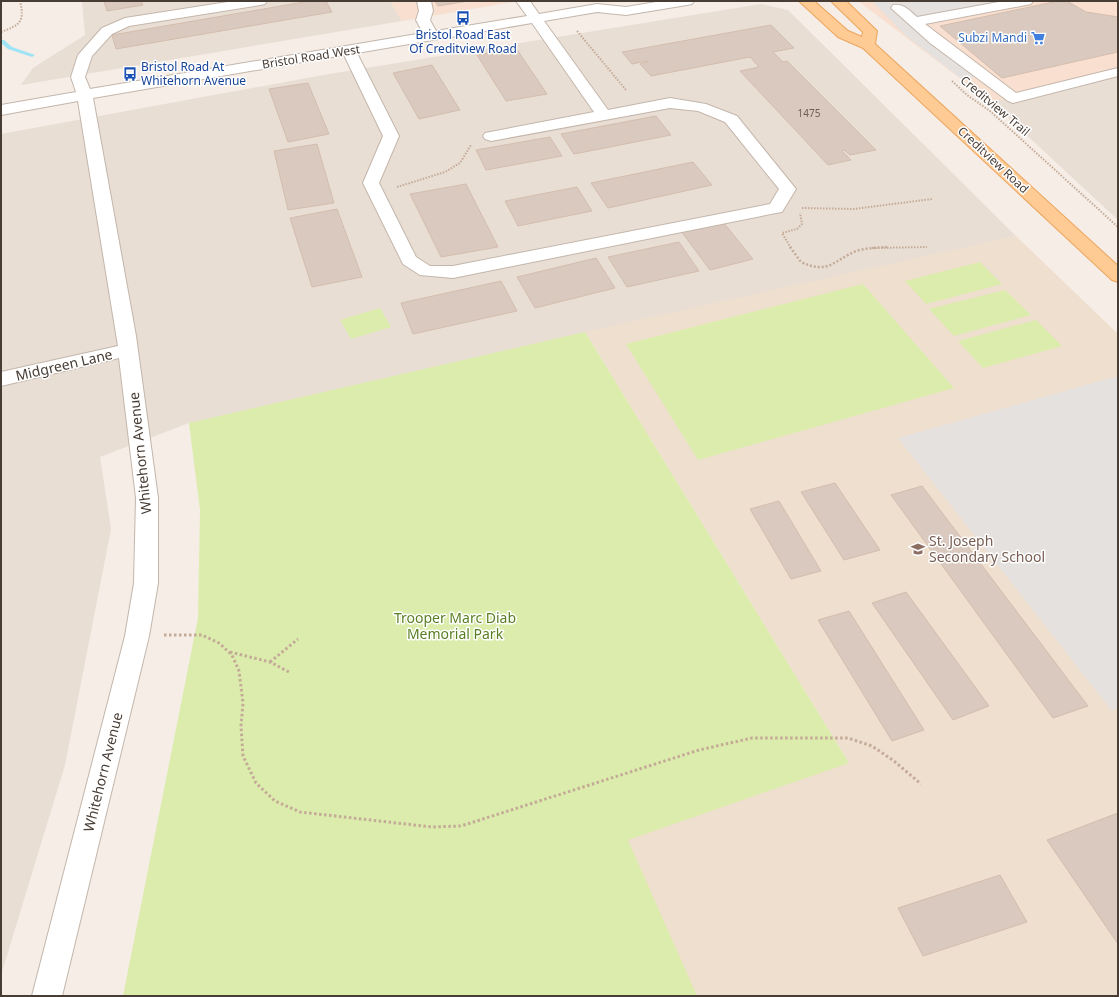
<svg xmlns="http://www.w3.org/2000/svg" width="1119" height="997" viewBox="0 0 1119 997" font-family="'Noto Sans',sans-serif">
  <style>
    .residential { fill: #e9ded4 }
    .commercial { fill: #f8dfd0 }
    .education { fill: #efdfcf }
    .green { fill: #dcecac }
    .parking { fill: #e5e1df }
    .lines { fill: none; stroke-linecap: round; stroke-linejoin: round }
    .stream { fill: #9ee4f6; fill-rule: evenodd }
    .building { fill: #dac9be; stroke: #d3bdae }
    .minor-casing { stroke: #c4b6ab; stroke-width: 2 }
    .major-casing { stroke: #eda45c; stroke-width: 2 }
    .path-far2 { stroke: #c4ab98; stroke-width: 2; stroke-dasharray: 1.5 1.5; stroke-linecap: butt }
    .path-far1 { stroke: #c4ab98; stroke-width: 2.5; stroke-dasharray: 2 2; stroke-linecap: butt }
    .path { stroke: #c4ab98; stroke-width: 3; stroke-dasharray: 2.5 2.5; stroke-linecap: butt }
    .minor { fill: #fff; fill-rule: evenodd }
    .major { fill: #ffcb95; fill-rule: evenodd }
    .labels { text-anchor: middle; stroke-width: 3; stroke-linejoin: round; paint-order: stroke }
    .far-number-label { font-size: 10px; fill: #6c6057 }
    .far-transit-label { font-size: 12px; fill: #164399; stroke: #fff }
    .far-shop-label { font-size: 12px; fill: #366cbe; stroke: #fff; text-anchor: end }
    .far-street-label { font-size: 12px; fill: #483d35; stroke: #fff }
    .street-label { font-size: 14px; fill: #483d35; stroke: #fff }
    .education-label { font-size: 14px; fill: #785e54; stroke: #fff; text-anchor: start }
    .park-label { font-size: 14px; fill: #597f23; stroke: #fff }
  </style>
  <rect width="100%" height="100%" fill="#f5ede6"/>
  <!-- residential -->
  <g class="residential">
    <path d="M82,1H390L402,21L21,85L33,68L85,35Z"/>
    <path d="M761,4L788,10L1016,236L189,423L100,457L111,529L65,765L1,975V134L329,74Z"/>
    <path d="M1118,72V220L991,102Z"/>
  </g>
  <!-- commercial -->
  <g class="commercial">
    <path d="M390,1H519L402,21Z"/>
    <path d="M858,1H1118V72L991,102Z"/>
  </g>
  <!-- education -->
  <path class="education" d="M1016,236L1118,334V996H123L849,763L585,332Z"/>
  <!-- green -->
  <g class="green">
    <path d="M980,262L1002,284L926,304L905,281Z"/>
    <path d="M863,284L954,388L698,460L626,344Z"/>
    <path d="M1005,290L1031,315L954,336L929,309Z"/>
    <path d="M380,308L391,327L351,339L340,320Z"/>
    <path d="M1036,320L1062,346L983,368L958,341Z"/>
    <path d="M585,332L849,763L628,840L697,996H123L198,618L200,510L189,423Z"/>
  </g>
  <!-- parking -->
  <g class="parking">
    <path d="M872,1H1026L915,22L982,75L963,80L905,35Z"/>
    <path d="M1118,376V708L1112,711L898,438Z"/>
  </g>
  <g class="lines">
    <!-- stream -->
    <path class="stream" d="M1,40H4L12,47L35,55L32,57L8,49L1,43Z"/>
  </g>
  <!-- building -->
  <g class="building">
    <path d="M104,1H141L143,5L107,11Z"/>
    <path d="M310,1H326L332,12L116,49L112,35Z"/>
    <path d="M435,1H468L438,6Z"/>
    <path d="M1058,1H1067L1086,12L1118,17V52L1002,78L940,26Z"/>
    <path d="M771,25L794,48L773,52L783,62L787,61L876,150L850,155L844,150L842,151L851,160L828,165L740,71L759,67L750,57L651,76L640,64L648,62L647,61L632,64L622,52Z"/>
    <path d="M516,48L547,94L506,101L477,55Z"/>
    <path d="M432,65L460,110L419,119L393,73Z"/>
    <path d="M308,83L329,134L288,142L269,89Z"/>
    <path d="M656,116L671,135L574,154L561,134Z"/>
    <path d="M550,137L562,156L486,170L476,150Z"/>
    <path d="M317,144L334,203L288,210L274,151Z"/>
    <path d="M693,162L712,185L608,208L591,183Z"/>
    <path d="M466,184L498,247L441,257L410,194Z"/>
    <path d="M577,187L592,211L518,226L505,201Z"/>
    <path d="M337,209L362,277L312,287L290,218Z"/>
    <path d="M723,222L753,259L710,270L681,231Z"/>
    <path d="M679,242L699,271L627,287L608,257Z"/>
    <path d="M596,258L615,288L535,308L517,277Z"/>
    <path d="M501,281L517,311L413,334L401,303Z"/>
    <path d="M835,483L880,550L844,560L801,492Z"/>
    <path d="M922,486L1088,706L1053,718L891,495Z"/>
    <path d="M779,501L821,571L791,579L750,509Z"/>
    <path d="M906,592L989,706L953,720L872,603Z"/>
    <path d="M849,611L924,730L892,741L818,620Z"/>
    <path d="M1118,813V944L1047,840Z"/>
    <path d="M1000,875L1027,922L923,956L898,908Z"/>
  </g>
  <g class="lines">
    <defs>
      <g id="minor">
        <path d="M234,1H267L265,4L260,5L129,26L112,34L92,56L85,77L90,89L423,33L416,20L419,11L417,1H431L433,11L430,20L436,31L527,16L516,1H530L539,14L597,4L626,7L662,1H694L692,4L687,5L626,15L597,12L544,21L608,110L670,98L706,104L737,116L796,189L782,212L776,213L453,278L420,275L403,264L363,183L383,136L344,55L93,98L136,336L158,498V583L149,636L62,996H32L125,636L134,583L136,498L119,358L1,386V372L118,346L78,101L1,115V105L76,92L71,77L78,55L102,28L125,18ZM532,23L594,112L485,133L483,136L485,139L491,141L670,108L698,111L725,122L779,189L770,204L453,266H430L416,257L379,183L399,136L357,53Z"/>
        <path d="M1004,1H1033L1031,4L1026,5L925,24L1016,93L1118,68V76L1013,103L1008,101L930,43L891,8L893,5C904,3 910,11 917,17Z"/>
      </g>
      <path id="major" d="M799,1H814L848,31L862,37L863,32L831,1H846L877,31L875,44L1118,266V282L1112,280L863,48L838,37Z"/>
    </defs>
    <!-- minor casing -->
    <use href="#minor" class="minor-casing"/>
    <!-- major casing -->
    <use href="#major" class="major-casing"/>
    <!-- path-far2 -->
    <g class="path-far2">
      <path d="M577,31L626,90"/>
      <path d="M1,32C20,25 25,22 20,1"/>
      <path d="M952,81L967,95L990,111L1118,227"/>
      <path d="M397,187L445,172L460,163L471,145"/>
      <path d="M802,208L854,209L932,199"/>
      <path d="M791,248L782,233L797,229L802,224L800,213"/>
      <path d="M872,248L927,247"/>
    </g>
    <!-- path-far1 -->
    <path class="path-far1" d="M790,247L801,262C829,275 834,260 856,251C865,248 876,248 887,247"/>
    <!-- path -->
    <g class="path">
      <path d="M164,635H202L219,643L232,655L239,671L243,703L241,726L243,756L256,783L275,801L300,812L432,827L461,826L699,750L752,738H848L872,746L894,761L921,784"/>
      <path d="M230,652L270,662L291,673"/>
      <path d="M270,662L298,639"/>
    </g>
    <!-- minor -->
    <use href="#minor" class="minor"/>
    <!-- major -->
    <use href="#major" class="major"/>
  </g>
  <!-- icons -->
  <defs>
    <symbol id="bus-bare" viewBox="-9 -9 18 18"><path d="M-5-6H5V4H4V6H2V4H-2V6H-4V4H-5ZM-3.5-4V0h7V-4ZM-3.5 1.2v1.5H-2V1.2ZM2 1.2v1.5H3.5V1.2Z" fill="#1a4fb4" stroke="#fff" stroke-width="2.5" paint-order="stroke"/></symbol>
    <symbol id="supermarket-bare" viewBox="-9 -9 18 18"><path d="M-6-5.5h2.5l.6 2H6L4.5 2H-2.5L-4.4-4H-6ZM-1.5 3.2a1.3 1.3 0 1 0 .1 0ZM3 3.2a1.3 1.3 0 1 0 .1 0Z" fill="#3f7fe0" stroke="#fff" stroke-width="2.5" paint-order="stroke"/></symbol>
    <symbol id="school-bare" viewBox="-9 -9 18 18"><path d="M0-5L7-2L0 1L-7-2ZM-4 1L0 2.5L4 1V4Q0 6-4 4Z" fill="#8d6e63" stroke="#fff" stroke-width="2.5" paint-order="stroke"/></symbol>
  </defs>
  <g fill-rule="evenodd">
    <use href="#bus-bare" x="453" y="8" width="20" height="20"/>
    <use href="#supermarket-bare" x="1028" y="28" width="20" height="20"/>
    <use href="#bus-bare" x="120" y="64" width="20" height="20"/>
    <use href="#school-bare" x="908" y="539" width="20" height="20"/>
  </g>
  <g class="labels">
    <!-- far-number labels -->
    <g class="far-number-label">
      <text x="809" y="117">1475</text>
    </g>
    <!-- far-transit labels -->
    <g class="far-transit-label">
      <text x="463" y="39">Bristol Road East<tspan x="463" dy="14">Of Creditview Road</tspan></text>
      <text x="141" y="71" text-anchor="start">Bristol Road At<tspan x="141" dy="14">Whitehorn Avenue</tspan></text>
    </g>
    <!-- far-shop labels -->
    <g class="far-shop-label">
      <text x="1027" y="42">Subzi Mandi</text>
    </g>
    <!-- far-street labels -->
    <g class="far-street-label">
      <text transform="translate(311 57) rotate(-9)" y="4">Bristol Road West</text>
      <text transform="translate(995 106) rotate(40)" y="4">Creditview Trail</text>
      <text transform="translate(993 160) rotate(43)" y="4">Creditview Road</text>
    </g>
    <!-- street labels -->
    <g class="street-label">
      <text transform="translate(64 365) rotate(-13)" y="5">Midgreen Lane</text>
      <text transform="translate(140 453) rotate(-96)" y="5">Whitehorn Avenue</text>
      <text transform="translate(103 772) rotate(-76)" y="5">Whitehorn Avenue</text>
    </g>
    <!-- education labels -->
    <g class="education-label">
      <text x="929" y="546">St. Joseph<tspan x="929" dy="16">Secondary School</tspan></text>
    </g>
    <!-- park labels -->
    <g class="park-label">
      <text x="455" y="623">Trooper Marc Diab<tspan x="455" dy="16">Memorial Park</tspan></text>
    </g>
  </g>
  <!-- border -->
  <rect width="1119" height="997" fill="none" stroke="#483d35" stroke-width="4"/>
</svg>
